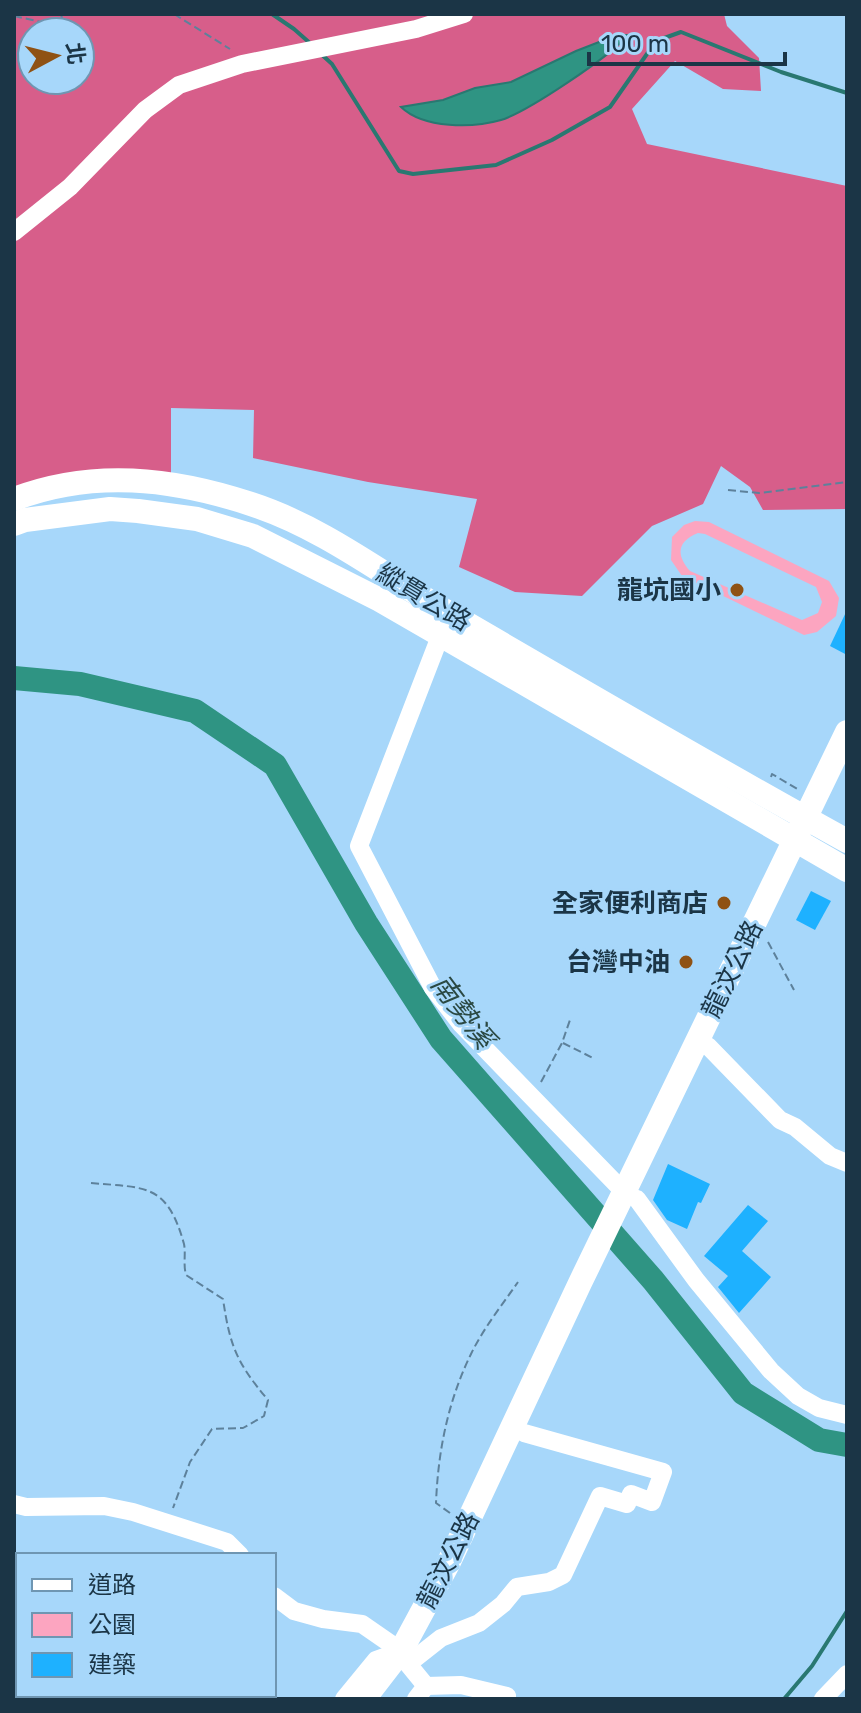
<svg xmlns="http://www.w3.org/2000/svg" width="861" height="1713" viewBox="0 0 861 1713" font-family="Rubik,'Noto Sans TC',sans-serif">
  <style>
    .green { fill: #fca5c0; fill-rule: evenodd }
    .forest { fill: #d75e8a; fill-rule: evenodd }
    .water { fill: #2f9483; stroke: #297871; stroke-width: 2 }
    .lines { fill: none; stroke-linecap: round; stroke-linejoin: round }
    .stream { stroke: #297871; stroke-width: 4 }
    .river { stroke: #2f9483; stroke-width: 24 }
    .building { fill: #1eb1ff }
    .path { stroke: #5d819b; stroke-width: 2; stroke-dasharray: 8 4; stroke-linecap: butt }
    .minor { stroke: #fff; stroke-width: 18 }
    .major { stroke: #fff; stroke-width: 24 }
    .poi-dot { fill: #8f5214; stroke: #a7d7fa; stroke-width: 3 }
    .labels { text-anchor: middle; stroke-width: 6; stroke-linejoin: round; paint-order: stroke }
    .poi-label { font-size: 26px; font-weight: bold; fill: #1b3546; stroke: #a7d7fa; text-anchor: end }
    .street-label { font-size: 26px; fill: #1b3546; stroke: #a7d7fa }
    .water-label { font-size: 28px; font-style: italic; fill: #2b4943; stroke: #a7d7fa }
  </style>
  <rect width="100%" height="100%" fill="#a7d7fa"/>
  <!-- green -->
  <path class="green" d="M695,521L709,522L829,581L839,598L836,616L817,632L804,635L682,576L671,560L672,537L684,525ZM698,533L705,534L816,587L822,602L818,613L802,620L690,571C675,554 678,541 698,533Z"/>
  <!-- forest -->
  <path class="forest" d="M14,14H724L727,26L759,58L761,91L723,89L675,61L632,109L647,144L847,186V509L763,510L750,487L721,466L703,504L652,526L582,596L515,592L459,567L477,499L368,482L253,458L254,410L171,408V483L14,502ZM32,32H80V80H32Z"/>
  <!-- water -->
  <path class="water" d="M617,35H628C611,56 527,112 501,120C473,128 424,129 401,107L443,100L475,88L511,82L576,51Z"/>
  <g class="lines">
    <!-- stream -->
    <g class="stream">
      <path d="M272,14L294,29L311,44"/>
      <path d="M320,53L332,64L399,171L413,174L496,165L552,140L610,107L656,41L681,32L781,72L847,93"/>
      <path d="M784,1699L812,1666L847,1611"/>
    </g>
    <!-- river -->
    <path class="river" d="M14,678L80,684L195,711L275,765L366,923L441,1039L653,1280L743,1393L819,1440L847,1445"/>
  </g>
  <!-- building -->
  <g class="building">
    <path d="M847,610V655L830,646Z"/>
    <path d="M811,891L831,901L815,930L796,920Z"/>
    <path d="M668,1164L710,1184L701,1203L698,1202L687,1229L667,1220L653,1200Z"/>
    <path d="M748,1205L768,1221L742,1251L771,1277L739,1313L718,1287L728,1276L704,1256Z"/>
  </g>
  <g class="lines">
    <!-- path -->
    <g class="path">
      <path d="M174,14L230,49"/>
      <path d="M14,16L64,27L61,14"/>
      <path d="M728,490L759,493L847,482"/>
      <path d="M771,777L772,774L799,790"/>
      <path d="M768,942L794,990"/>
      <path d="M563,1043L593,1058"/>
      <path d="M541,1082L562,1043L571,1017"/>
      <path d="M91,1183C146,1188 167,1183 184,1244C186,1254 183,1264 186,1275L223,1299C230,1347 237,1363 268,1400L264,1416L243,1428L212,1429L190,1462L173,1508"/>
      <path d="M450,1513L436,1503C438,1451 448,1401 471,1354C483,1329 502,1305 518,1282"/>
    </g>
    <!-- minor -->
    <g class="minor">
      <path d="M14,232L70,187L145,110L179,85L242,64L416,29L464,14"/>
      <path d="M444,626L359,846L433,988L461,1024L625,1193"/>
      <path d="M708,1046L780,1120L795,1127L830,1156L847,1163"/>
      <path d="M637,1199L696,1280L771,1371L798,1396L819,1408L847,1415"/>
      <path d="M14,1504L26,1507L104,1506L133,1512L227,1542L240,1555"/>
      <path d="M274,1596L294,1611L323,1619L362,1624L401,1651"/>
      <path d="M426,1686L461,1685L507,1696"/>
      <path d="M344,1699L376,1660L401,1651"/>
      <path d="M416,1699L426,1686L408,1664L441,1638L479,1623L503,1604L517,1587L549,1582L563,1575L600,1496L627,1504L631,1494L652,1502L663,1472L524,1433"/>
      <path d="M823,1699L847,1674"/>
    </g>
    <!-- major -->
    <g class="major">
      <path d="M14,499C93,469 172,478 251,504C325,528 386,577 452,615C583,691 714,768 847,841"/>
      <path d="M14,524L25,520L110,509L138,511L197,519L253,536L380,600L847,870"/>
      <path d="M364,1699L401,1651L449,1562L580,1283L847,732"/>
    </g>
  </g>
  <!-- markers -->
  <g class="poi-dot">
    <circle cx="737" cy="590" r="8"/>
    <circle cx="724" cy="903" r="8"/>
    <circle cx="686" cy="962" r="8"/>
  </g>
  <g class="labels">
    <!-- poi labels -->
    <g class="poi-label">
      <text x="721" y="599">龍坑國小</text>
      <text x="708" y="912">全家便利商店</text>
      <text x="670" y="971">台灣中油</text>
    </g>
    <!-- street labels -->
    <g class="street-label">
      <text transform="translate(424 597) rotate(31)" y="9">縱貫公路</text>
      <text transform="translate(732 969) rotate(-64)" y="9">龍汶公路</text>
      <text transform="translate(448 1560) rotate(-63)" y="9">龍汶公路</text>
    </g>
    <!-- water labels -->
    <g class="water-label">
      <text transform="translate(463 1011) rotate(53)" y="10">南勢溪</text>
    </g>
  </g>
  <!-- border -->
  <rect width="861" height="1713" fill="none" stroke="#1b3546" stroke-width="32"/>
  <!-- legend -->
  <rect x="16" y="1553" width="260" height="144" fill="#a7d7fa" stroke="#6f96b2" stroke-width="2"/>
  <rect x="32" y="1579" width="40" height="12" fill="#ffffff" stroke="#6f96b2" stroke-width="2"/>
  <text x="88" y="1593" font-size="24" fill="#1b3546">道路</text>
  <rect x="32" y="1613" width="40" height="24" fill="#fca5c0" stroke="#6f96b2" stroke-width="2"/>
  <text x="88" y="1633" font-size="24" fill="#1b3546">公園</text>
  <rect x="32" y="1653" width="40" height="24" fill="#1eb1ff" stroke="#6f96b2" stroke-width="2"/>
  <text x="88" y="1673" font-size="24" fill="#1b3546">建築</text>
  <!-- north arrow -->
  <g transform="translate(56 56) rotate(83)"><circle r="38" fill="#a7d7fa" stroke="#6f96b2" stroke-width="2"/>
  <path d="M0-6L14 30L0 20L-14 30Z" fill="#8f5214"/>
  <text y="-12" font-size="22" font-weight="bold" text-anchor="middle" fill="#1b3546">北</text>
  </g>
  <!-- scale -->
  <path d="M589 52v12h196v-12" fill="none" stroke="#1b3546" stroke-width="4"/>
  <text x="601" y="52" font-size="24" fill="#1b3546" stroke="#a7d7fa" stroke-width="6" paint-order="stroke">100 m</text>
</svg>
